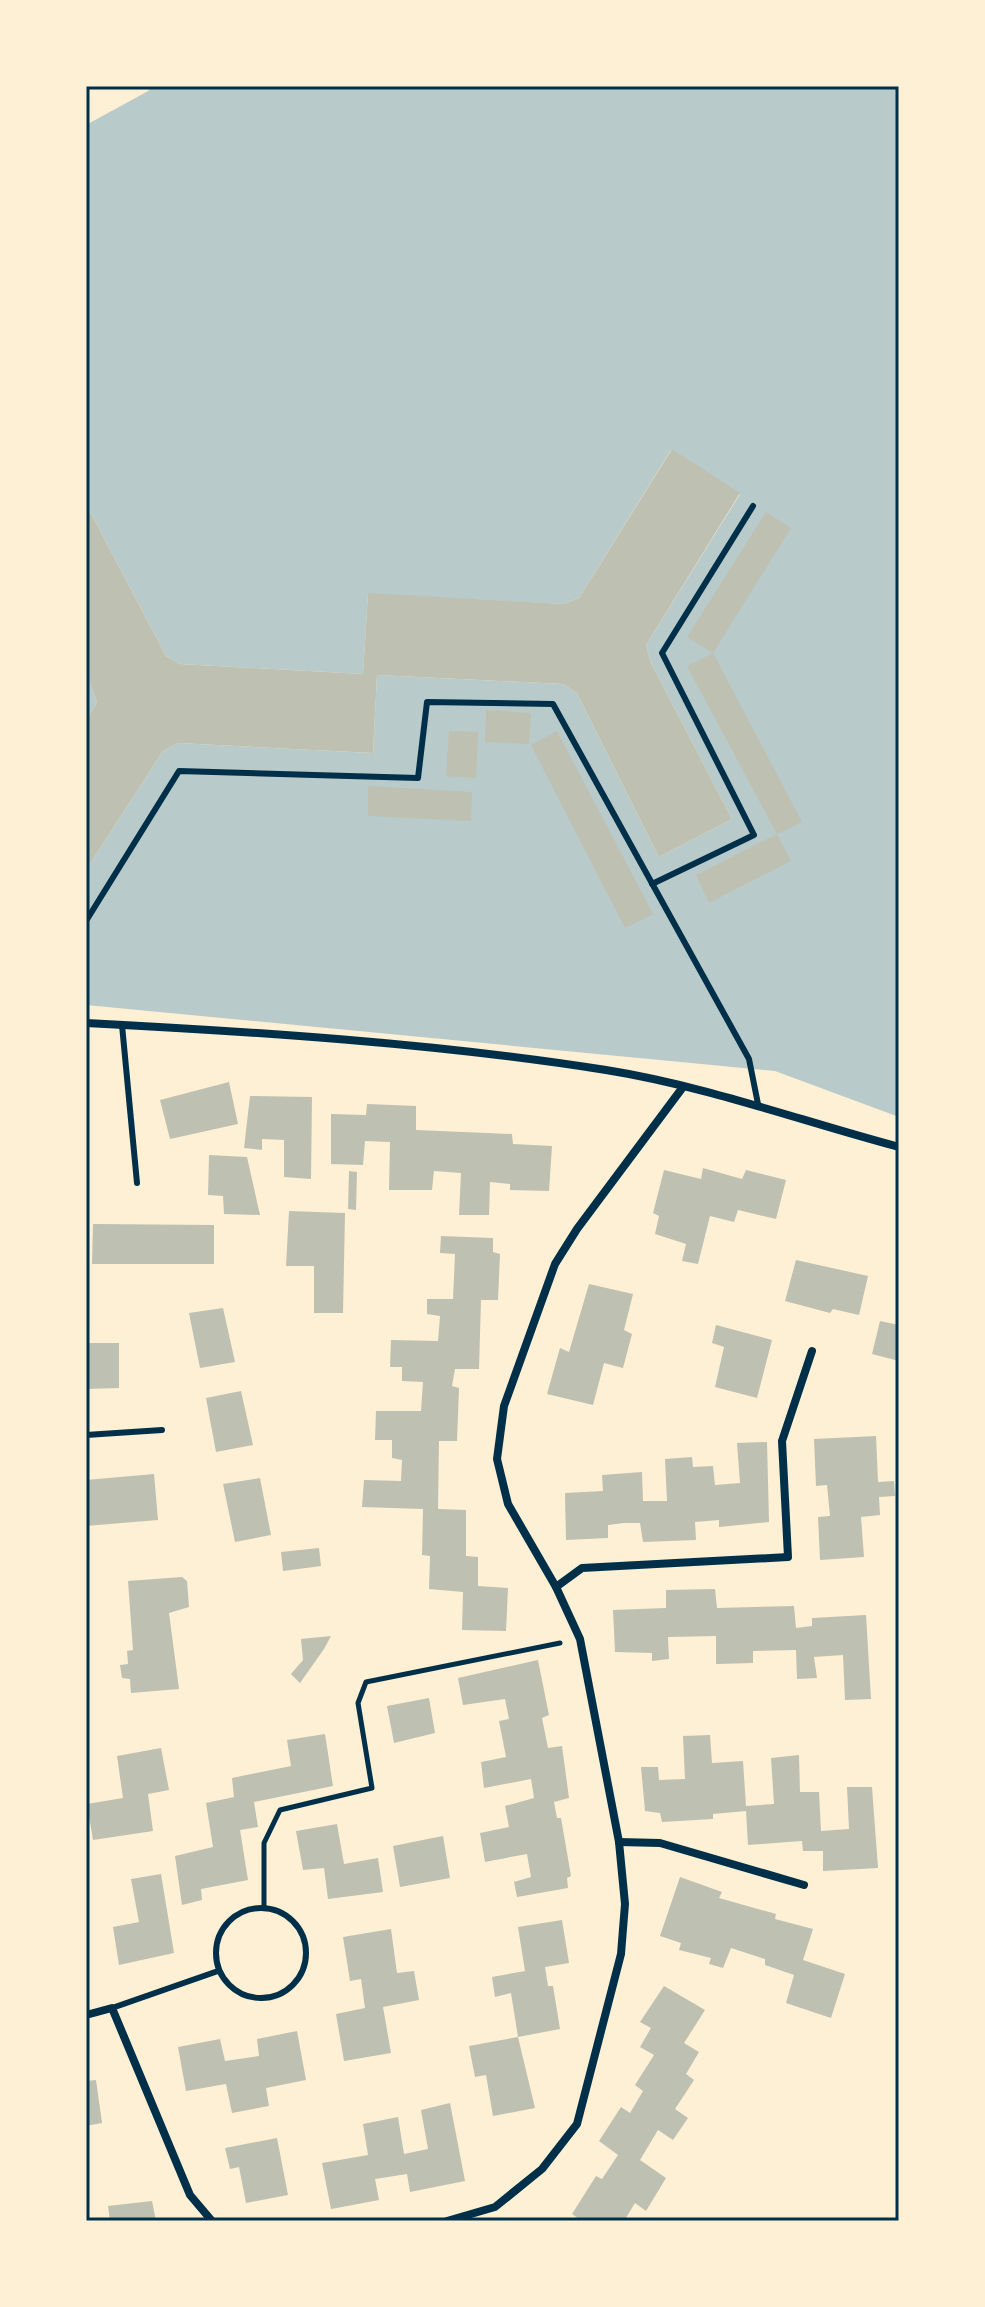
<svg xmlns="http://www.w3.org/2000/svg" width="985" height="2307" viewBox="0 0 985 2307" font-family="'Archivo Narrow',sans-serif">
  <style>
    .green { fill: #b9caca }
    .building { fill: #bec0b2 }
    .lines { fill: none; stroke-linecap: round; stroke-linejoin: round }
    .path { stroke: #003049; stroke-width: 5 }
    .service { stroke: #003049; stroke-width: 6 }
    .minor { stroke: #003049; stroke-width: 8 }
    .neatline { fill: none; stroke: #003049; stroke-width: 3 }
  </style>
  <rect width="100%" height="100%" fill="#fdf0d5"/>
  <!-- green -->
  <g class="green">
    <path d="M135,86H899V1117L775,1071L86,1005V870L163,751L178,743L373,753L377,675L563,684L577,693L659,857L732,819L651,663L646,645L740,494L671,450L579,598L564,604L368,594L363,674L180,664L166,656L86,504V125L150,90Z"/>
    <path d="M86,673L97,702L86,721Z"/>
  </g>
  <!-- building -->
  <g class="building">
    <path d="M672,449L740,493L646,645L651,663L732,819L659,857L577,693L563,684L377,675L373,753L178,743L163,751L86,870V721L97,702L86,673V504L166,656L180,664L363,674L368,593L564,604L579,598Z"/>
    <path d="M766,512L791,528L713,653L687,637Z"/>
    <path d="M713,653L802,822L777,834L687,666Z"/>
    <path d="M486,710L531,713L529,744L485,742Z"/>
    <path d="M449,731L478,732L476,778L446,776Z"/>
    <path d="M557,731L653,914L625,928L531,745Z"/>
    <path d="M368,786L472,792L471,821L368,816Z"/>
    <path d="M777,834L791,861L709,903L696,875Z"/>
    <path d="M229,1082L238,1124L170,1139L160,1100Z"/>
    <path d="M250,1096L312,1097L311,1179L284,1177V1140L262,1139V1150L244,1148Z"/>
    <path d="M367,1104L416,1106V1130L512,1134L513,1144L552,1146L549,1191L510,1190V1184L490,1182L489,1215H459L461,1173L434,1171L432,1190H389L390,1142L365,1141L363,1165L331,1164V1114L366,1115Z"/>
    <path d="M209,1155L247,1157L260,1215L224,1214L223,1196L208,1195Z"/>
    <path d="M703,1168L742,1179L746,1170L786,1180L776,1219L738,1210L734,1222L710,1216L698,1264L682,1261L686,1244L655,1234L659,1216L653,1213L664,1170L701,1179Z"/>
    <path d="M349,1171L357,1172L356,1210L348,1209Z"/>
    <path d="M289,1211L345,1213L343,1313H314V1266H286Z"/>
    <path d="M93,1224L214,1225V1264H92Z"/>
    <path d="M441,1236L493,1238V1252L500,1254L498,1300H481L479,1369H455L452,1386L459,1388L457,1441H439L438,1509L466,1510V1556L478,1557V1586L508,1588L506,1631L462,1630L463,1592L429,1589L430,1556L422,1555L423,1509L362,1507L364,1480L401,1481L402,1460L392,1458V1440H375L376,1411H421L423,1382L402,1381V1367H390L391,1340L438,1341L440,1316L427,1314V1299H453L455,1254L440,1253Z"/>
    <path d="M796,1260L868,1276L859,1315L833,1309L830,1313L785,1301Z"/>
    <path d="M589,1284L633,1294L624,1330L632,1334L623,1368L604,1363L593,1405L547,1394L560,1348L569,1352Z"/>
    <path d="M223,1308L235,1362L200,1368L189,1313Z"/>
    <path d="M880,1321L899,1325V1361L872,1354Z"/>
    <path d="M716,1325L772,1340L757,1398L715,1387L724,1347L712,1343Z"/>
    <path d="M86,1343H119V1388L86,1389Z"/>
    <path d="M241,1391L253,1445L216,1452L206,1398Z"/>
    <path d="M876,1436L878,1482L894,1481L895,1496L879,1497L880,1515L861,1517L864,1557L820,1560L818,1517L830,1516L827,1485L816,1486L814,1439Z"/>
    <path d="M767,1442L769,1522L719,1527V1520L695,1522L696,1540L643,1542L640,1523H624L608,1525V1538L566,1540L565,1493L603,1491L602,1475L642,1472L643,1501H667L665,1459L692,1457L693,1467L713,1466L715,1485L740,1483L737,1443Z"/>
    <path d="M154,1474L158,1520L86,1526V1480Z"/>
    <path d="M260,1478L271,1535L235,1542L223,1484Z"/>
    <path d="M319,1548L321,1566L283,1571L281,1552Z"/>
    <path d="M182,1577L187,1581L189,1607L169,1613L179,1689L131,1693L130,1679L122,1678L120,1665L128,1664L127,1651L133,1650L128,1581Z"/>
    <path d="M715,1589L717,1608L794,1606L796,1628L812,1626V1618L866,1615L871,1699L845,1700L843,1655L814,1657L817,1678L797,1679L796,1650L753,1651V1663L716,1664V1636L668,1637L669,1659L652,1661V1653L615,1652L613,1610L666,1608V1590Z"/>
    <path d="M331,1636L324,1649L300,1683L291,1674L303,1660L301,1639Z"/>
    <path d="M538,1660L549,1715L542,1718L548,1748L562,1746L569,1798L554,1802L557,1818H561L571,1876L567,1878L568,1888L517,1897L514,1882L531,1877L527,1854L485,1862L480,1833L509,1827L505,1806L534,1798L531,1779L484,1788L481,1762L506,1757L499,1721L509,1719L505,1699L463,1705L458,1678Z"/>
    <path d="M429,1698L435,1733L394,1743L387,1706Z"/>
    <path d="M325,1734L333,1786L254,1802L258,1827L240,1830L248,1880L201,1889L202,1900L182,1905L175,1856L213,1847L206,1803L234,1797L232,1778L291,1766L287,1740Z"/>
    <path d="M710,1735L712,1763L743,1761L746,1806L774,1804L771,1758L799,1755L800,1792H819L821,1831L849,1829L847,1787H872L878,1868L823,1871V1851H803L802,1841L748,1845L746,1811L713,1814V1819L662,1822L660,1813L645,1811L641,1767H658L659,1780L685,1779L683,1736Z"/>
    <path d="M161,1748L169,1790L148,1794L153,1831L93,1840L87,1804L123,1798L117,1756Z"/>
    <path d="M337,1824L344,1864L378,1858L383,1892L328,1899L324,1868L303,1870L296,1831Z"/>
    <path d="M443,1836L450,1878L400,1887L393,1846Z"/>
    <path d="M161,1874L174,1953L119,1965L113,1927L139,1922L131,1879Z"/>
    <path d="M680,1877L722,1892L719,1898L776,1914L775,1919L813,1929L803,1960L845,1974L831,2018L786,2003L794,1975L765,1965V1959L731,1948L723,1968L709,1964L711,1958L679,1950L681,1943L660,1936Z"/>
    <path d="M562,1920L569,1963L545,1967L548,1986H553L560,2029L518,2037L535,2108L493,2116L486,2075L475,2077L469,2046L518,2037L511,1993L495,1997L492,1977L525,1971L518,1927Z"/>
    <path d="M391,1929L397,1973L414,1971L419,2000L383,2007L391,2053L344,2061L336,2014L365,2008L361,1979L350,1981L343,1937Z"/>
    <path d="M664,1986L705,2010L684,2043L699,2052L686,2074L694,2080L675,2109L688,2118L673,2140L658,2130L640,2160L666,2178L646,2211L635,2203L624,2221H582L572,2214L596,2176L602,2179L618,2155L599,2141L621,2107L630,2113L643,2091L635,2085L654,2055L640,2047L651,2028L640,2022Z"/>
    <path d="M297,2031L306,2080L266,2088L269,2106L232,2113L226,2084L186,2091L178,2047L220,2039L225,2061L259,2056L257,2039Z"/>
    <path d="M96,2080L102,2123L86,2126V2081Z"/>
    <path d="M450,2103L465,2181L410,2192L407,2174L375,2179L379,2200L331,2209L322,2163L368,2155L363,2124L398,2117L404,2154L428,2149L421,2110Z"/>
    <path d="M277,2138L288,2195L246,2203L239,2167L230,2169L225,2148Z"/>
    <path d="M152,2201L156,2221H110L108,2206Z"/>
  </g>
  <g class="lines">
    <!-- path -->
    <path class="path" d="M264,1907V1843L280,1810L372,1788L358,1703L366,1682L560,1643"/>
    <!-- service -->
    <g class="service">
      <path d="M652,884L754,835L662,653L753,506"/>
      <path d="M86,921L179,771L418,778L427,702L553,704L749,1059L758,1104"/>
      <path d="M122,1025L137,1183"/>
      <path d="M86,1435L162,1430"/>
      <circle cx="261" cy="1953" r="45"/>
      <path d="M112,2008L218,1971"/>
    </g>
    <!-- minor -->
    <g class="minor">
      <path d="M86,1023C259,1032 435,1043 606,1070C706,1086 801,1121 899,1147"/>
      <path d="M556,1587L582,1568L788,1557L782,1441L812,1351"/>
      <path d="M619,1842L660,1843L804,1885"/>
      <path d="M86,2015L112,2008L190,2195L212,2221"/>
      <path d="M447,2221L495,2207L542,2169L577,2124L621,1954L625,1904L619,1842L580,1639L556,1587L508,1504L497,1459L504,1406L555,1264L577,1229L683,1087"/>
    </g>
  </g>
  <!-- border -->
  <rect width="985" height="2307" fill="none" stroke="#fdf0d5" stroke-width="176"/>
  <rect x="88" y="88" width="809" height="2131" class="neatline"/>
</svg>
